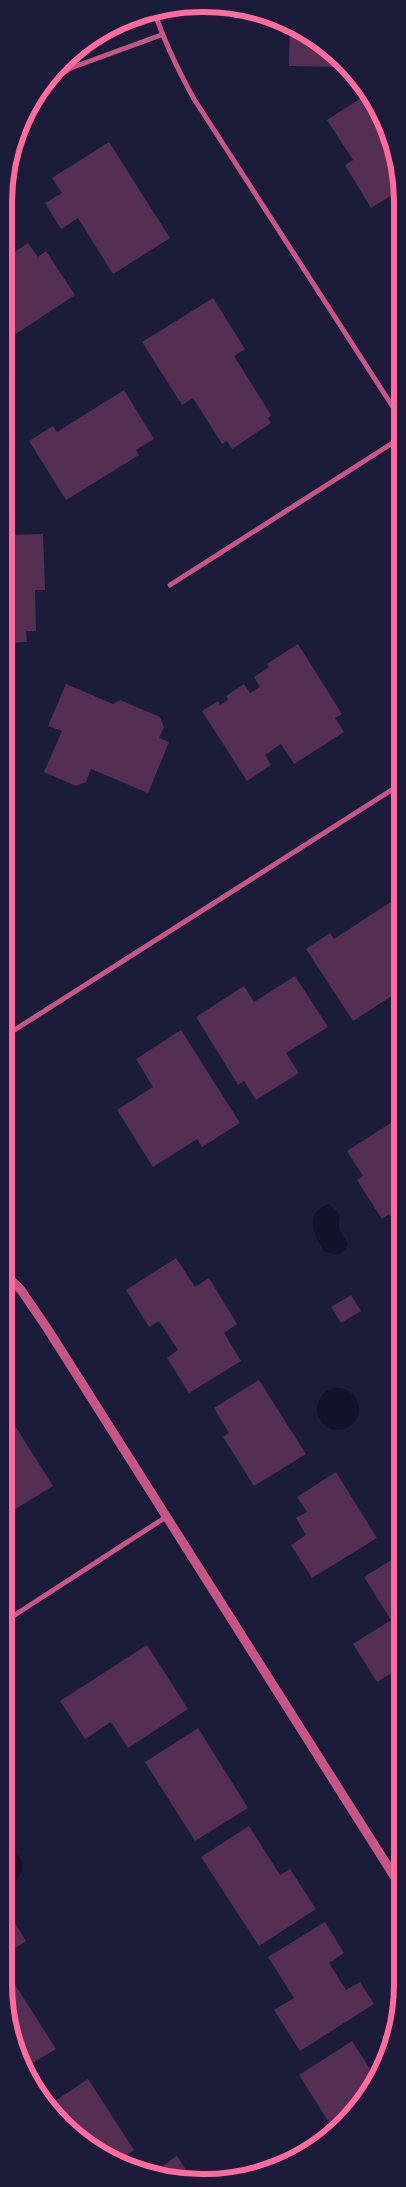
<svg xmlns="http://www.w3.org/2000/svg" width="406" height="2187" viewBox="0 0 406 2187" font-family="Georgia,serif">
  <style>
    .water { fill: #12122b }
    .building { fill: #542f53 }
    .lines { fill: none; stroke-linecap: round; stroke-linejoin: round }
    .minor { stroke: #c65784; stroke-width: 5 }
    .tertiary { stroke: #c65784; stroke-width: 9 }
    .rim { fill: none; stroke: #ff6b9d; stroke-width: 6 }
  </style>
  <rect width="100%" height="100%" fill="#1b1b3a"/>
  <!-- water -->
  <g class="water">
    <path d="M329,1204L339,1214C340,1218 338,1223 339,1227C341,1239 357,1244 337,1255L325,1252C314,1237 303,1212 329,1204Z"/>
    <circle cx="338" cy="1409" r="21"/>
    <path d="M4,1849L15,1851C28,1865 23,1882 4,1884Z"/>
    <path d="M258,2164L264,2173L238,2177Z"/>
  </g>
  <!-- building -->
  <g class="building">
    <path d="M290,24L341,60L340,67L289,66Z"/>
    <path d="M366,95L387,126L402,189L371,208L345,165L353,160L327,120Z"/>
    <path d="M109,142L170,238L113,274L78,218L61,229L45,203L62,193L52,178Z"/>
    <path d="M28,243L38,257L46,251L75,295L5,341V258Z"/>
    <path d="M213,298L245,349L234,356L271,415L268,418L271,423L232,449L227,441L222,444L193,398L182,405L142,342Z"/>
    <path d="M124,390L154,439L136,450L139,455L66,500L29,441L53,426L57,432Z"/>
    <path d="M43,534L45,590H35L36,631H26L27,642L5,643V535Z"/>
    <path d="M298,644L342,714L335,718L344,732L294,764L281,744L265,755L271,765L247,781L202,711L218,701L220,705L228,700L226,696L244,684L250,693L260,687L254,677L269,667L267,664Z"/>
    <path d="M66,684L113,704L120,700L160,717L164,727L159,738L169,742L148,793L91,769L86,782L76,786L44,772L62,731L48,726Z"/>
    <path d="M397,898L401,904V990L353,1021L306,949L330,933L334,939Z"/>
    <path d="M295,976L328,1027L286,1053L299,1073L256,1100L244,1081L238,1085L196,1017L244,986L254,1002Z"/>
    <path d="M181,1030L240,1123L202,1147L197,1139L153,1167L117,1110L153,1087L136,1059Z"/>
    <path d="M400,1117L401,1118V1234L389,1214L382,1219L357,1180L363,1176L347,1151Z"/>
    <path d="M176,1258L195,1287L209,1278L237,1324L224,1333L241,1361L189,1393L167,1358L178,1350L159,1321L149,1327L126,1290Z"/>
    <path d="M351,1295L361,1311L341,1323L331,1307Z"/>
    <path d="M259,1380L306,1454L254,1486L223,1437L229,1433L214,1408Z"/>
    <path d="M7,1413L53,1486L4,1516V1414Z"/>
    <path d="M336,1472L377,1538L312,1578L291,1545L306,1535L296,1518L307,1512L297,1497Z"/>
    <path d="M401,1554V1667L377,1682L353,1644L391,1620L364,1577Z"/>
    <path d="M147,1645L188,1709L128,1748L111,1722L85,1739L60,1701Z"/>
    <path d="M198,1728L248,1808L195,1841L145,1762Z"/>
    <path d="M249,1826L280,1875L290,1869L316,1909L259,1946L201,1857Z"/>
    <path d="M4,1905L26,1941L4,1955Z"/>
    <path d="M325,1922L344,1953L329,1963L346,1990L360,1982L374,2004L300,2051L274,2010L294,1998L268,1957Z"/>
    <path d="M14,1983L56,2049L24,2068L19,2060L5,1989Z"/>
    <path d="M352,2041L377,2080L335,2132L299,2075Z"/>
    <path d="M88,2079L134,2150L117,2162L62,2125L49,2105Z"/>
    <path d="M177,2156L194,2182L151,2174Z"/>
  </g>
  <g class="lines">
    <!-- minor -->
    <g class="minor">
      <path d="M154,10C164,42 178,70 194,99L402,421"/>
      <path d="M53,78L71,68L161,35"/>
      <path d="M170,585L402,437"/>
      <path d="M5,1036L401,784"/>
      <path d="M4,1622L166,1517"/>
    </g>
    <!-- tertiary -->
    <path class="tertiary" d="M4,1273L21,1290L47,1328L401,1887"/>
  </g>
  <!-- crop -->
  <path d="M0 0H406V2187H0ZM202 12H204A190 190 0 0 1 394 202V1984A190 190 0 0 1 204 2174H202A190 190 0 0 1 12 1984V202A190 190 0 0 1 202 12Z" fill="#1b1b3a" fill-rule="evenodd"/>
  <path class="rim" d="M202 12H204A190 190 0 0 1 394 202V1984A190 190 0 0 1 204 2174H202A190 190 0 0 1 12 1984V202A190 190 0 0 1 202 12Z"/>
</svg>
